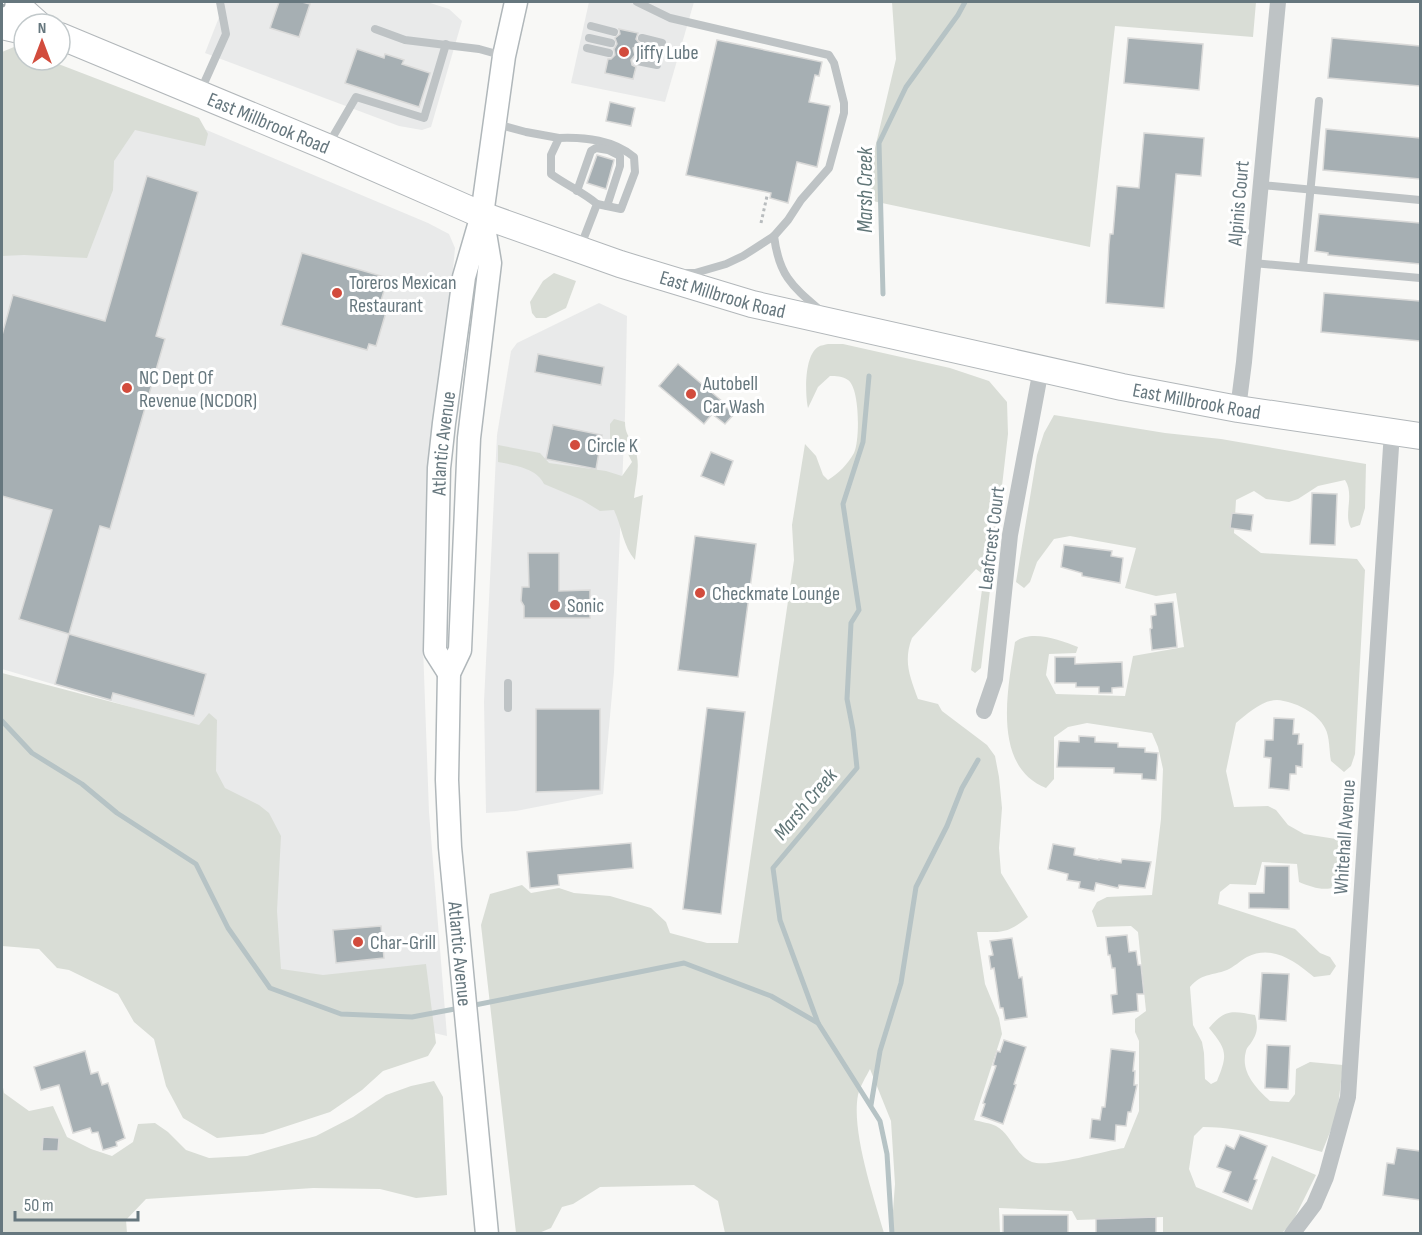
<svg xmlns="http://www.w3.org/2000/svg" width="1422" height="1235" viewBox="0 0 1422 1235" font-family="'Sofia Sans Condensed',sans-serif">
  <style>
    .built { fill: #e9eaea }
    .green { fill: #d9ddd6 }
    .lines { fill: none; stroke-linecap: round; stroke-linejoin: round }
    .stream { stroke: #b6c3c5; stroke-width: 5 }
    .building { fill: #a6afb3; stroke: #dadad9; stroke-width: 1.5 }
    .secondary-casing { stroke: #b0b7ba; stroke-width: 25 }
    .primary-casing { stroke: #b2b7ba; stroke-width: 28 }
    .path { stroke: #b8bcbe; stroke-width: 3; stroke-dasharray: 3 3; stroke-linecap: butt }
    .lane { stroke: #bec3c5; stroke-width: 8 }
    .street { stroke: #bec3c5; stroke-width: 16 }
    .secondary { stroke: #fff; stroke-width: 22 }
    .primary { stroke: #fff; stroke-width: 26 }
    .rail-casing { stroke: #a0a8ab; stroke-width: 7 }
    .rail { stroke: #fff; stroke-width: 4.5; stroke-dasharray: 14; stroke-linecap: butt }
    .poi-dot { fill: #d24c3d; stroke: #fff; stroke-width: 2 }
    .labels { text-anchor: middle; stroke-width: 6; stroke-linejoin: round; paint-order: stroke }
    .poi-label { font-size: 20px; fill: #66777e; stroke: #fff; text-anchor: start }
    .street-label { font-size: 20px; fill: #66777e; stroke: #fff }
    .water-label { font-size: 21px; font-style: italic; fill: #617678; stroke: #fff }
  </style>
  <rect width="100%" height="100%" fill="#f8f8f6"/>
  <!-- built -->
  <g class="built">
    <path d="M225,2H427L449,9L462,21L431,127L422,130L399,126L205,53Z"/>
    <path d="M589,2H694L665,102L571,83Z"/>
    <path d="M40,60L428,223L449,234L455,248L428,541L423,646L429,812L447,1036L259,992L172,814L181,722L2,669V147Z"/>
    <path d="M599,303L627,316L625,416L614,672L603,794L516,811L486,813L484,702L497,435L511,351L517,343Z"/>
  </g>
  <!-- green -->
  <g class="green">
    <path d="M892,2H1256L1253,37L1115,26L1090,247L863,199L896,59Z"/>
    <path d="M14,47L24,51V60H48L199,118L208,134L205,146L135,130L114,161L113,190L87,258L24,255L2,256V52Z"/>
    <path d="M554,273L576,281L566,308L546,318H536L532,313L530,302L543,281Z"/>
    <path d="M828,344H843L950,368L989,381L1007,402L1008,434L981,668L975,673L971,670L984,575L976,569L912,638C903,661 910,677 918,699L938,704L942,711L987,745L995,756L999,777L1002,808L999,848L1001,873L1028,917C1007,934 1002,932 977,932L985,984L999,1018L1002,1034L974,1120C981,1122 990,1123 996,1126C1011,1134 1015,1155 1032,1162C1049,1168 1103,1151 1124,1148L1139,1111V1041L1135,1032V1019L1146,1011L1138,932L1131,926L1097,927L1092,911L1097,902L1107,897L1152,895L1161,819L1163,769L1158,747L1152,733L1087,723L1068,727L1054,737V779L1046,788C991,766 1008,688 1015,642C1031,629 1060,640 1078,647L1076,653L1049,654L1046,675L1056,694L1125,696L1133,656L1184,647L1176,593L1156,596L1125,588L1136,548L1070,536L1054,539L1037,562L1030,582L1024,588L1016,582L1037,455L1044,433L1054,415L1165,433L1221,439L1366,464L1365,508L1360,525L1351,528C1343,515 1355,495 1345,480L1318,486L1298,499L1289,502L1266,499L1254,491L1236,500L1234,533L1261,553L1357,559L1365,570L1355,754L1351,766L1344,772L1331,761C1329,751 1330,737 1325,728C1318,713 1294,701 1277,700C1262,700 1247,714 1236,723L1226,771L1234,807L1268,806L1276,810L1288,825L1304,834L1349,841L1345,882C1329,893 1316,889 1299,882L1297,864L1262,862L1256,885L1230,884L1220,892L1218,904L1295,929L1320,953L1330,957L1336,966L1330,975L1314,977C1295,961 1272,944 1247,957C1240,961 1234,967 1227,970C1211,976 1202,973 1190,987L1193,1025L1202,1042L1204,1053L1205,1079L1211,1084L1217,1081C1228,1054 1227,1050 1209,1028C1225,1009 1232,1011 1255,1015C1258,1026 1258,1033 1251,1043C1249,1046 1247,1047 1246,1051C1240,1072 1256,1088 1270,1101L1289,1102L1295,1094L1296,1069L1310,1062L1343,1065L1337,1115L1322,1152C1282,1141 1245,1127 1203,1127L1194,1136L1189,1169L1196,1187L1252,1210L1272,1156L1316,1175L1292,1223L1282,1233H1163V1217L1077,1220L1072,1211L999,1208L1000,1233H894L892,1224L895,1184L891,1121L870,1069C866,1077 860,1086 858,1095C851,1131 874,1198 884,1233H725L718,1201L694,1185L600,1187L573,1204L562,1207L551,1228L539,1233H516L481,925L490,894L522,885L531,893L559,888L574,893L610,896L651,908L666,922L670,933L707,943H738L794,560L792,525L805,444L816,456L823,475L828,480C838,474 848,464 854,453C860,441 860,388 848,380C843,376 835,376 830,376L818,387L808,408C805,394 804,356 818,347C821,345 825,345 828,344Z"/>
    <path d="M614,419L625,422C625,433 629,436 633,445C642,462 636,479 634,498L643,495L635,560C623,546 622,527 614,510L600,511L582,500L544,484C537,468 513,465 498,462V445L540,453L549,463L606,471L622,476L632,462L627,452L610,441V424Z"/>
    <path d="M2,673L199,725L209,713L217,720L216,771L225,788L259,805L269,813L281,836L277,911L281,969L323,975L426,964L436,1043L428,1056L383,1071L362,1090L330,1112L263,1134L217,1138L183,1118L166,1086L154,1039L134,1022L118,994L69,970L57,968L39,949L2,946Z"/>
    <path d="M434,1081L443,1097L447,1195L416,1198L380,1189L313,1188L146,1199L126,1220L127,1233H2V1082L4,1093L29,1111L53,1106L67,1137L91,1149L112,1156L133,1142L138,1124L155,1123L168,1132L186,1150L209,1158L247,1156L316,1136L353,1117L386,1095L411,1086Z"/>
  </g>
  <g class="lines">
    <!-- stream -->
    <g class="stream">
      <path d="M883,294L879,143L906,87L958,15L965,2"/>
      <path d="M869,376L863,442L843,504L859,610L851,623L847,699L853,730L857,768L773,868L780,920L818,1023L880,1121L887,1154L892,1234"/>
      <path d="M2,721L32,753L82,784L117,813L196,864L228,928L270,988L341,1014L412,1017L460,1008"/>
      <path d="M470,1006L684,963L771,996L818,1023"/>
      <path d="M871,1105L880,1051L901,983L916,887L947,826L962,788L978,760"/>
    </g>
  </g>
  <!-- building -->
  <g class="building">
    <path d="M279,2H302L310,4L299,37L270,28Z"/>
    <path d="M619,29L638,33L636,39L640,44L633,48L635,55L631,60L632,65L636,67L633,79L605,73L608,59H611L615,55L614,49L617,44L615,38L620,34Z"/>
    <path d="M1128,38L1203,44L1199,90L1124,83Z"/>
    <path d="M1332,38L1420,46V86L1328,78Z"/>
    <path d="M717,40L822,62L819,76L815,75L809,102L830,106L817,167L797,162L788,203L770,198L771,193L686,175Z"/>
    <path d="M357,49L384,58L385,54L404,60L402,64L430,73L419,107L345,83Z"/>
    <path d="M610,102L635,108L631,126L606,121Z"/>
    <path d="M1326,129L1420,138V179L1323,170Z"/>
    <path d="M1144,133L1204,138L1201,176L1176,174L1164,308L1106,303L1109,245L1110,234H1113L1117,186L1139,188Z"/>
    <path d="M597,155L614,160L606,189L587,183Z"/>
    <path d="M147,176L198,192L156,336L165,339L110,529L100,526L69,634L19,619L52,510L2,496V335L13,295L105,321Z"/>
    <path d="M1319,214L1420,223V264L1328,255V253L1315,251Z"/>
    <path d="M302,253L388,278L379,307L387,309L376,346L369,344L367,350L281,325Z"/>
    <path d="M1324,293L1420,301V341L1321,332Z"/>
    <path d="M538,354L604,367L601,385L535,372Z"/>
    <path d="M678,364L723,402L721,403L734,414L725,424L712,414L704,424L659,386Z"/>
    <path d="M553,425L602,435L596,469L546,459Z"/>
    <path d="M711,452L733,461L724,485L701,476Z"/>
    <path d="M1312,493L1337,494L1335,545L1310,544Z"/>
    <path d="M1232,513L1253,515L1251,531L1230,528Z"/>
    <path d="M695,536L756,544L738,677L678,670Z"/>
    <path d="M1064,545L1112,551L1111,556L1123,558L1120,583L1082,576V573L1061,567Z"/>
    <path d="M528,553H559V591L590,590V618H524V606L521,601L522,587H529Z"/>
    <path d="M1173,602L1177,647L1152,650L1150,629L1152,628L1151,616L1156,615L1155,604Z"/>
    <path d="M69,634L206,674L194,716L113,693L111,700L55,684Z"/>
    <path d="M1055,657H1075V664L1122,662L1123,687L1112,688V693H1099V687H1076V683H1055Z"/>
    <path d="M707,708L745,712L721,914L683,909Z"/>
    <path d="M536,709H600V790L536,792Z"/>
    <path d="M1274,718L1294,719L1293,734H1299L1298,744H1303L1302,767L1296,766V774H1290L1289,790L1269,788L1271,758L1264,757L1265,740H1273Z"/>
    <path d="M1079,736L1095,737V742L1118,743V747L1145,748V752L1158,753L1156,780L1142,779V774L1114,773V768L1057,767L1059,741L1079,742Z"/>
    <path d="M631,843L633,868L558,875L559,885L530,888L527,852Z"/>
    <path d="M1053,844L1075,848L1074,855L1099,860V859L1121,863L1122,859L1151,862L1145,888L1119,885L1118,888L1096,883L1094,891L1079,888L1080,882L1067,880L1068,874L1048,869Z"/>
    <path d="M1265,866H1289V909L1249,908V893H1264Z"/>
    <path d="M381,926L384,958L336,963L333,930Z"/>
    <path d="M1127,935L1129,952L1136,951L1138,965H1141L1144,994H1137L1138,1011L1113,1014L1111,995L1117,994L1115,968H1112L1110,955H1108L1106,937Z"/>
    <path d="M1012,938L1019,978L1022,977L1027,1017L1005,1020L1003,1008H1000L994,968L991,969L989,956L993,955L990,941Z"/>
    <path d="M1262,973L1289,974L1286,1021L1259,1019Z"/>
    <path d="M1004,1040L1026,1047L1014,1084L1016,1085L1003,1124L981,1116L985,1104L983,1103L996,1066L993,1065L997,1051L1000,1052Z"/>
    <path d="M1267,1045L1290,1046L1288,1089L1265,1088Z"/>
    <path d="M1111,1049L1135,1052L1133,1071H1135L1134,1085H1137L1131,1112H1128L1126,1126L1116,1125L1115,1141L1090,1138L1092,1119L1100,1120L1102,1107H1105Z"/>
    <path d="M85,1051L91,1074L98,1072L102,1085L108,1083L125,1138L116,1142L117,1146L103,1150L98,1132L92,1133L90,1128L73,1133L59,1085L41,1090L34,1067Z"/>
    <path d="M1240,1135L1267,1146L1254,1179L1257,1180L1248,1202L1223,1192L1231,1172L1217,1167L1226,1145L1234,1149Z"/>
    <path d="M43,1137L59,1138L58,1151H42Z"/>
    <path d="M1397,1148L1420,1151V1200L1383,1195L1387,1163L1394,1164Z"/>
    <rect x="1003" y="1215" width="65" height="18"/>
    <path d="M1156,1217V1233H1096V1219Z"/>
  </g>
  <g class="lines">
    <defs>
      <g id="secondary">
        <path id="s1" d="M482,215L490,263L469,438L460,650L449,673L447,780L450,847L487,1234"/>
        <path id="s2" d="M449,673L435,651L439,468L444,423L464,277L482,215L504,56L516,2"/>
      </g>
      <g id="primary">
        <path d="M8,2L19,7L38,24"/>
        <path d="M2,26L24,31"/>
        <path id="s3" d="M60,36L327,147L482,215L620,264L752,304L1122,387L1238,409L1420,436"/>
      </g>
    </defs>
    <!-- secondary casing -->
    <use href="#secondary" class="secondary-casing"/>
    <!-- primary casing -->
    <use href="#primary" class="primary-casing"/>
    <!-- path -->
    <path class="path" d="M761,223L767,196"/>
    <!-- lane -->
    <g class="lane">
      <path d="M637,2L670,18L829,55L834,63L844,103V113L829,168L801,200L788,220L774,236L743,256L726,264L695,273H682"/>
      <path d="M591,26L614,32"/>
      <path d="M375,29L405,40L479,49L504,56"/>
      <path d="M589,38L611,43"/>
      <path d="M642,38L662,43"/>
      <path d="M587,48L609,53"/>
      <path d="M639,50L660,55"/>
      <path d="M637,61L657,65"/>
      <path d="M201,90L226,34L220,2"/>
      <path d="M496,124L526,132L559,138L551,155V174C566,185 583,192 597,204L580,248"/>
      <path d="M559,138C586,137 613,140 634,157L635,172L621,209L597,204"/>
      <path d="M328,145L356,97L424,118L446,44"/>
      <path d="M1261,185L1420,200"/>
      <path d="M577,191L591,151L596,148L608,150L620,156V166L607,206"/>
      <path d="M774,236C779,276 792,286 821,311"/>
      <path d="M1253,263L1420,278"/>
      <path d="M1303,267L1319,101"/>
      <path d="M508,683V708"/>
    </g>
    <!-- street -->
    <g class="street">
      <path d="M1238,409L1244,362L1278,2"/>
      <path d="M984,711L995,679L1010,535L1041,369"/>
      <path d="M1292,1234L1314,1205L1326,1177L1348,1097L1392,432"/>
    </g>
    <!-- secondary -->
    <use href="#secondary" class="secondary"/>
    <!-- primary -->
    <use href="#primary" class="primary"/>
    <defs>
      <path id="rail" d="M2,4V2"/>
    </defs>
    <!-- rail casing -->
    <use href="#rail" class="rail-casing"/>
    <!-- rail -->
    <use href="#rail" class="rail"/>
  </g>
  <!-- markers -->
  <g class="poi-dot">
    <circle cx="624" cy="52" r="6"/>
    <circle cx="337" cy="293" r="6"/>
    <circle cx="127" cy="388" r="6"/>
    <circle cx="691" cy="394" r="6"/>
    <circle cx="575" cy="445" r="6"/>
    <circle cx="700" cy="593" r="6"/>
    <circle cx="555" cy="605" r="6"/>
    <circle cx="358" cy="942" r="6"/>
  </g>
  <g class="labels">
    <!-- poi labels -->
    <g class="poi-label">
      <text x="636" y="59">Jiffy Lube</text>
      <text x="349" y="289">Toreros Mexican<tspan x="349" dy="23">Restaurant</tspan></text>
      <text x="139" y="384">NC Dept Of<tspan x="139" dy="23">Revenue (NCDOR)</tspan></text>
      <text x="703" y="390">Autobell<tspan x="703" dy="23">Car Wash</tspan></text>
      <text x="587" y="452">Circle K</text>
      <text x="712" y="600">Checkmate Lounge</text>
      <text x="567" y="612">Sonic</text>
      <text x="370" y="949">Char-Grill</text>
    </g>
    <!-- street labels -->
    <g class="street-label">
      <text dy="7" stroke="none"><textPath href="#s3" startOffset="226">East Millbrook Road</textPath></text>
      <text transform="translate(1238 203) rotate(-85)" y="7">Alpinis Court</text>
      <text dy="7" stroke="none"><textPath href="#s3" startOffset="712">East Millbrook Road</textPath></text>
      <text dy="7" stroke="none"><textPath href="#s3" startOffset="1198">East Millbrook Road</textPath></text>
      <text dy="7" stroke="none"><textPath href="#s2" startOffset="234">Atlantic Avenue</textPath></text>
      <text transform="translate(991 538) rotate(-83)" y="7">Leafcrest Court</text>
      <text transform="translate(1344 837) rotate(-86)" y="7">Whitehall Avenue</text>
      <text dy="7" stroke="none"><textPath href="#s1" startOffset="744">Atlantic Avenue</textPath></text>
    </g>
    <!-- water labels -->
    <g class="water-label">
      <text transform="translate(865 190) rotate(-90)" y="7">Marsh Creek</text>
      <text transform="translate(805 804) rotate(-50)" y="7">Marsh Creek</text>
    </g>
  </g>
  <!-- border -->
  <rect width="1422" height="1235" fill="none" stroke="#66777e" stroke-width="6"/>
  <!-- north arrow -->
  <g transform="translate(42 42)"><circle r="28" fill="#ffffff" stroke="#c2c9cb" stroke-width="1.5"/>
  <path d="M0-4.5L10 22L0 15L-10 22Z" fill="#d24c3d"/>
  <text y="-9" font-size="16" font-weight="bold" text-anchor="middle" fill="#66777e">N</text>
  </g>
  <!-- scale -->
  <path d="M15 1211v9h123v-9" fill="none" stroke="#66777e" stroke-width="3"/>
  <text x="24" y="1211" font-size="18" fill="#66777e" stroke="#ffffff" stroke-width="4.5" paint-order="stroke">50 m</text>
</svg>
